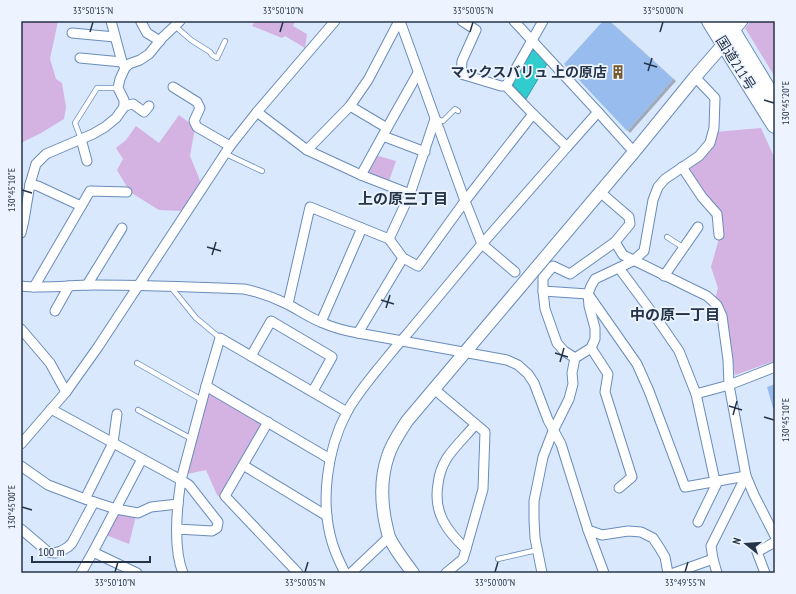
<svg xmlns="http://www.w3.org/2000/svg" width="796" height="594" viewBox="0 0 796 594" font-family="'PT Sans Narrow','Noto Sans JP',sans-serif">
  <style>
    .green { fill: #d4b2e2 }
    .water { fill: #30ccce; stroke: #2d9ea6 }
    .building { fill: #97bced; filter: url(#shadow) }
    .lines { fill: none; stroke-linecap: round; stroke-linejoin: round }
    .lane-casing { stroke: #698cbb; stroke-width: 6 }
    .street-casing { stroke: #698cbb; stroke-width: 11 }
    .secondary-casing { stroke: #698cbb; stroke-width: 14 }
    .highway-casing { stroke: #698cbb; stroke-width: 18 }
    .lane { stroke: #fff; stroke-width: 4.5 }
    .street { stroke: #fff; stroke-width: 9 }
    .secondary { stroke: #fff; stroke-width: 12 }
    .highway { stroke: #fff; stroke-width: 16 }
    .ticks { fill: none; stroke: #253448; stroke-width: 1.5 }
    .labels { text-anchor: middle; stroke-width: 3.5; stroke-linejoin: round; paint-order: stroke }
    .street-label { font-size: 14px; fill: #253448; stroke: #edf4ff }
    .poi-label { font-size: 14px; font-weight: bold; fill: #253448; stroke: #edf4ff; text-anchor: end }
    .neighbourhood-label { font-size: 15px; font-weight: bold; fill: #253448; stroke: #edf4ff }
    .neatline { fill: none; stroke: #253448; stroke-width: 1.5 }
    .ticks-label { font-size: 10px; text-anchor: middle; fill: #253448 }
  </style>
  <defs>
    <filter id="shadow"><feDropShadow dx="3" dy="2" stdDeviation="0" flood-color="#0004"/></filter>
  </defs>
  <rect width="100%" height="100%" fill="#d9e8fd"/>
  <!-- green -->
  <g class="green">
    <path d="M21,21H58L50,59L56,79L62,83L66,107L64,119L41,133L21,143Z"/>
    <path d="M255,21H295L293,26L307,34L305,48L285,36L282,38L252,26Z"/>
    <path d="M751,21H775V77L745,28Z"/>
    <path d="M179,115L191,124L195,128L190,156L201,183L183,211L159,210L130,192L117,170L123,159L116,148L126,140L136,126L159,143Z"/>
    <path d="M761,128L775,159V361L735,375L725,308L715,299L718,288L711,267L720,235L719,213L685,168L715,132Z"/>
    <path d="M375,155L396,161L389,181L366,173Z"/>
    <path d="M211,393L263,424L221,498L217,495L206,470L187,474L207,395Z"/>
    <path d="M117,512L136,516L129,544L106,535Z"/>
  </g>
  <!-- water -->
  <path class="water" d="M535,50L547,64L526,99L513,85V82L532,51Z"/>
  <!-- building -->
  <g class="building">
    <path d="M603,21H609L673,79L627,131L564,64Z"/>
    <path d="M775,384V408H773L767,387Z"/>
  </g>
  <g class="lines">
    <defs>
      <g id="lane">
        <path d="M175,26L191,40L210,52L212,55L217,58L225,41"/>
        <path d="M435,119L443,121L455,109L458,111"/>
        <path d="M81,139L75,123L97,88H118"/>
        <path d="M226,154L262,171"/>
        <path d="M667,237L684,248"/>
        <path d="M170,286L196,318L220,338"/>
        <path d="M137,363L202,400"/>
        <path d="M138,410L192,439"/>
        <path d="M498,559L537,550"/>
      </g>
      <g id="street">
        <path d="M111,21L122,62L125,68"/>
        <path d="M462,21L476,30L462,61L461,74L501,86H506L533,114"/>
        <path d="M514,21L598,112"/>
        <path d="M141,22L147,33L160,41"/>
        <path d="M72,33L115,37"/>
        <path d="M733,33L743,21"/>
        <path d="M80,58L122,62"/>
        <path d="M506,86L543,21"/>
        <path d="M173,87L197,102L200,108L194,121L197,127L230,146"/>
        <path d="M124,106L133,104L144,112L149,106"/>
        <path d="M350,106L387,128"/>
        <path d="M257,112L307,150L361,175L410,194"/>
        <path d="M383,136L425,152"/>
        <path d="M81,139L87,161"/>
        <path d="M307,150L350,106L368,80L399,21"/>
        <path d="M682,167L702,197L717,214L719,235"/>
        <path d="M361,175L387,128L418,73"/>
        <path d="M30,184L38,186L81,206"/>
        <path d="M21,233L24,220L30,184L36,164L46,154L93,134L105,127L116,118L124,107V100L118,88L120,79L125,68L129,64L140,60L149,54L162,38L180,21"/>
        <path d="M389,239L410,194L435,119"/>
        <path d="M615,242L623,255L707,296L717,305L722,316L728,360L729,385L746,476L754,495L775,536"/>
        <path d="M619,268L659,322L679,351L696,394L715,481"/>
        <path d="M515,272L482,244L567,147"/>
        <path d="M664,276L698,227"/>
        <path d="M87,285L122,228"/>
        <path d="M21,286C45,289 70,285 94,285C144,285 194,287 244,289C259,292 273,297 287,304C299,310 310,318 323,323C334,328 346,331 358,333L507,360L518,365L528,374L534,383L548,420L561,444L588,530L604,573"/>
        <path d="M34,287L90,191L127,192"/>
        <path d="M543,291L588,294L637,364L649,391L685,487L746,476"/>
        <path d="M288,304L310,207L389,239L403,258L418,266L465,201L533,114L567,147L598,112L634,152"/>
        <path d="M55,311L69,286"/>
        <path d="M321,322L362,228"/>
        <path d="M21,329L50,363L66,392"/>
        <path d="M358,333L403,258"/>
        <path d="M591,348L608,374L605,392L632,477L619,488"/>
        <path d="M251,356L271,321L332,357L313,391"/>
        <path d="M575,358L564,351L557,343L545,309L543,291V278L553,266L570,274L615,242L630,224L629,217L600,192"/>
        <path d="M206,386L330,459"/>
        <path d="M434,389L485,432L483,489L466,549L463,559L446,573"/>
        <path d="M696,394L729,385L775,367"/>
        <path d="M51,409L181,480L206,386L220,338L347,412"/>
        <path d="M268,422L225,496L298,573"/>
        <path d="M21,444L66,392L98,347L230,146L257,112L335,21"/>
        <path d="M243,465L327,516"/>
        <path d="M21,466L48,485L85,499L116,509L138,513L151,507L178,504"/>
        <path d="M85,499L113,443L117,414"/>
        <path d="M698,522L718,481"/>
        <path d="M21,529L48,552L55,553L61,551L68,547L72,543L94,502"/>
        <path d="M177,529L212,531L217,528L218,522L189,485L181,480C177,506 173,549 183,573"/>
        <path d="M588,530L602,535L628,531L641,532L653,538L659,547L665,557L668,573"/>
        <path d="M466,549C447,531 433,513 438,484C439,475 442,466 447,458C455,446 466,436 475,425"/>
        <path d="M93,552L137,573"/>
        <path d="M81,573L93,552L142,459"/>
        <path d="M345,573C340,563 335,553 332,542C320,502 327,449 347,412C355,397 366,384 377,370C387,358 397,345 408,333C433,303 457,274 482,244L465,201L400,21"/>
        <path d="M351,573L389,537"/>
        <path d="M542,573L535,538L534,519V501L543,457L553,431L569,399L573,384L572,373L575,358L591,348L595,339V328L589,306L588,294L591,286L595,279L633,261L644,251L653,200L658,187L665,179L699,156L710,143L714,128L715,98L695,77"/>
        <path d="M674,573L713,559"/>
        <path d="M717,573L713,559L711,546L746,476"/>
        <path d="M765,573L757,552L775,542"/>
      </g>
      <path id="secondary" d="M413,573C405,562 395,550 389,537C388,534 387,529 386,525C381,502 380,479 388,456C392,443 400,432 407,421L634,152L695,77L729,38"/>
      <g id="highway">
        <path d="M710,21L775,125"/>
        <path d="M726,21L775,102"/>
      </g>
    </defs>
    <!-- lane casing -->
    <use href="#lane" class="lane-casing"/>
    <!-- street casing -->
    <use href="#street" class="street-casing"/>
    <!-- secondary casing -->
    <use href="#secondary" class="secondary-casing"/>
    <!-- highway casing -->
    <use href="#highway" class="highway-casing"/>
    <!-- lane -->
    <use href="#lane" class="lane"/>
    <!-- street -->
    <use href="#street" class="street"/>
    <!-- secondary -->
    <use href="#secondary" class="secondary"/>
    <!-- highway -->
    <use href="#highway" class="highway"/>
  </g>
  <!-- ticks -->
  <path class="ticks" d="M90,32L93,22M280,32L283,22M470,32L473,22M660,32L663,22M644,63L657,67M648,71L652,58M764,100L774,103M22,190L32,193M207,247L221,251M212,255L216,242M381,300L394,304M386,308L390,295M555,353L568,357M560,362L564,348M729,406L742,410M733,415L737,401M764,417L774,420M22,507L32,510M115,572L118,562M305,572L308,562M495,572L498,562M685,572L688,562"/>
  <!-- icons -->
  <defs>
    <symbol id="building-bare" viewBox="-9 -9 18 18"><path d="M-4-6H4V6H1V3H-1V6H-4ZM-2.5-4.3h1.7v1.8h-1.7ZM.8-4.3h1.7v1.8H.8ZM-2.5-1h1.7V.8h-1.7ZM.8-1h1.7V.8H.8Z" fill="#775a2e" stroke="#edf4ff" stroke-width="2.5" paint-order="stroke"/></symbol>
  </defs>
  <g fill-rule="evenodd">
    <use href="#building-bare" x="608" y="62" width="20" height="20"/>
  </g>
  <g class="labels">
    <!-- street labels -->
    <g class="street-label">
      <text transform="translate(736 63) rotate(58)" y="5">国道211号</text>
    </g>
    <!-- poi labels -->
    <g class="poi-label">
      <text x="607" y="77">マックスバリュ 上の原店</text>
    </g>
    <!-- neighbourhood labels -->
    <g class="neighbourhood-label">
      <text x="403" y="204">上の原三丁目</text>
      <text x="675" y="320">中の原一丁目</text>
    </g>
  </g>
  <!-- border -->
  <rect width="796" height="594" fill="none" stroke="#edf4ff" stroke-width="44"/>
  <!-- north arrow -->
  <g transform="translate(746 544) rotate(287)" stroke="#edf4ff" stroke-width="3" paint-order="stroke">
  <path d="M0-3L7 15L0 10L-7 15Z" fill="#253448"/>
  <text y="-6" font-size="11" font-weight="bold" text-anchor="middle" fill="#253448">N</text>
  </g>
  <!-- scale -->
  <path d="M32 556v6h118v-6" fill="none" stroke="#253448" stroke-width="2"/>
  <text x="38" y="556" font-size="12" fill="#253448" stroke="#edf4ff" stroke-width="3" paint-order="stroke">100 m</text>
  <rect x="22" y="22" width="752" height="550" class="neatline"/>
  <g class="ticks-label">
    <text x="93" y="14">33°50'15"N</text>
    <text x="283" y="14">33°50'10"N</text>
    <text x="473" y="14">33°50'05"N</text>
    <text x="663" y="14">33°50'00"N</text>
    <text transform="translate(785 103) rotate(-90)" y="4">130°45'20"E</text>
    <text transform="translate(11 190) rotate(-90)" y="4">130°45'10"E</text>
    <text transform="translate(785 420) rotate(-90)" y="4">130°45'10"E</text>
    <text transform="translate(11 507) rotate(-90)" y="4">130°45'00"E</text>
    <text x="115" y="586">33°50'10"N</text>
    <text x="305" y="586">33°50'05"N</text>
    <text x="495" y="586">33°50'00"N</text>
    <text x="685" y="586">33°49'55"N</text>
  </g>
</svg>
